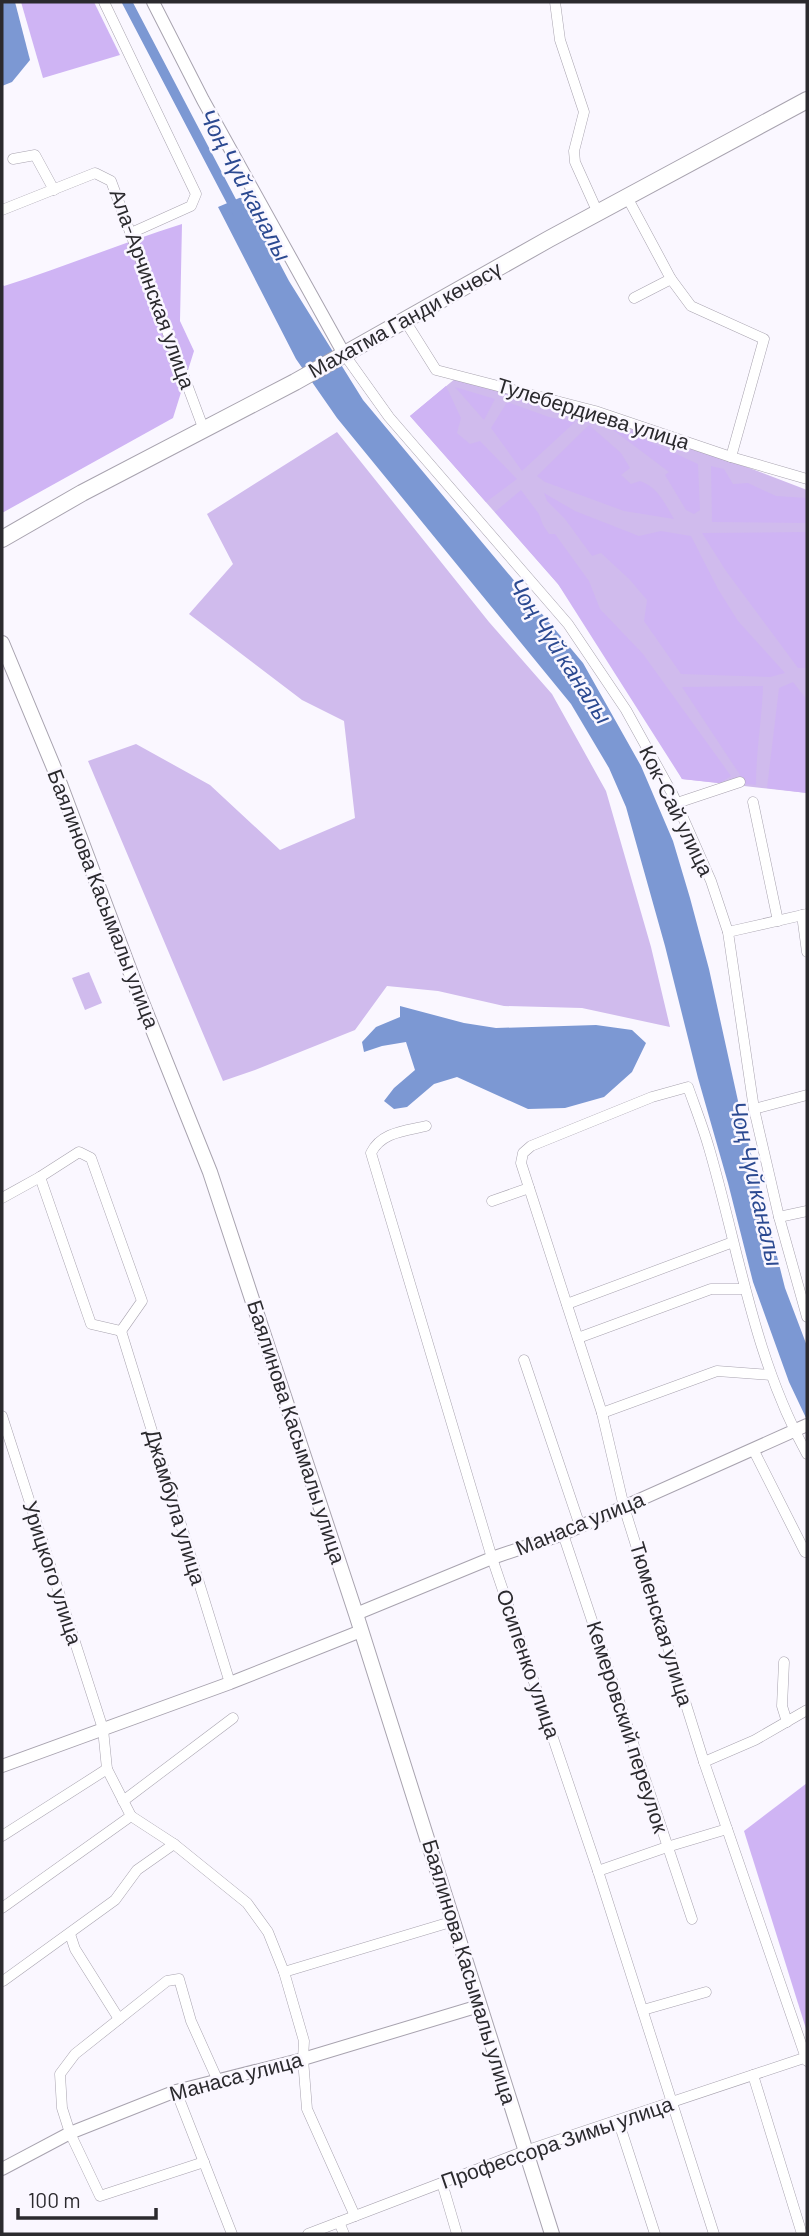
<svg xmlns="http://www.w3.org/2000/svg" width="809" height="2236" viewBox="0 0 809 2236" font-family="Barlow,sans-serif">
  <style>
    .green { fill: #d0bbed }
    .forest { fill: #cfb4f4 }
    .water { fill: #7c98d3 }
    .lines { fill: none; stroke-linecap: round; stroke-linejoin: round }
    .canal { stroke: #7c98d3; stroke-width: 10 }
    .minor-casing { stroke: #a8a3af; stroke-width: 11 }
    .tertiary-casing { stroke: #a8a3af; stroke-width: 14 }
    .secondary-casing { stroke: #a8a3af; stroke-width: 16 }
    .primary-casing { stroke: #a8a3af; stroke-width: 18 }
    .minor { stroke: #fff; stroke-width: 10 }
    .tertiary { stroke: #fff; stroke-width: 12 }
    .secondary { stroke: #fff; stroke-width: 14 }
    .primary { stroke: #fff; stroke-width: 16 }
    .labels { text-anchor: middle; stroke-width: 5; stroke-linejoin: round; paint-order: stroke }
    .street-label { font-size: 21px; fill: #2b2a2e; stroke: #faf7ff }
    .water-label { font-size: 23px; font-style: italic; fill: #2b4991; stroke: #faf7ff }
  </style>
  <rect width="100%" height="100%" fill="#faf7ff"/>
  <!-- green -->
  <g class="green">
    <path d="M456,378L581,410L723,458L807,490V793L682,779L640,691L558,584L410,416Z"/>
    <path d="M337,432L489,622L552,694L606,791L651,947L670,1027L582,1008L504,1006L438,991L387,986L355,1030L255,1070L223,1081L88,761L136,744L210,785L280,850L355,818L344,721L302,700L189,614L233,564L207,514Z"/>
    <path d="M89,972L102,1003L85,1010L72,978Z"/>
  </g>
  <!-- forest -->
  <g class="forest">
    <path d="M21,2H94L120,55L43,78Z"/>
    <path d="M182,224L180,321L194,351L173,418L2,513V284L4,286C64,267 122,243 182,224Z"/>
    <path d="M446,386L461,418L457,433L470,444L480,441L517,479L486,502L410,416Z"/>
    <path d="M455,387L495,399L484,420Z"/>
    <path d="M507,402L549,417L575,422L522,471L491,428Z"/>
    <path d="M596,417L698,464L700,510L694,514L686,510L665,475L669,472Z"/>
    <path d="M589,425L621,453L630,468L621,475L631,484L640,481C658,487 665,504 674,519L624,511L545,482L537,476Z"/>
    <path d="M711,466L724,469L733,484L748,483L776,496L807,498V523L712,522Z"/>
    <path d="M521,490L539,514L543,525L549,534H555L589,581L600,609L643,654L731,776L720,783L682,779L558,584L495,512Z"/>
    <path d="M544,493L575,511L639,536L661,531L691,536L718,589L738,621L785,673L770,677L681,674L644,621L647,600L630,580L601,553L592,556L565,519L547,501Z"/>
    <path d="M807,532V668H798L726,571L702,533Z"/>
    <path d="M793,682L807,700V793L767,788L779,688Z"/>
    <path d="M763,686C762,719 756,751 756,785L746,784L682,687Z"/>
    <path d="M807,1783V2032L744,1831Z"/>
  </g>
  <!-- water -->
  <g class="water">
    <path d="M2,2H15L30,60L12,82L2,86Z"/>
    <path d="M244,196L289,281L363,400L583,663L641,766L673,841L690,898L709,969L740,1110L785,1288L807,1346V1420L789,1382L753,1282L728,1183L698,1078L665,946L626,807L609,768L571,704L337,418L296,359L218,207Z"/>
    <path d="M400,1006L464,1023L496,1028L596,1025L632,1030L646,1043L632,1072L604,1097L565,1108L528,1109L457,1077L434,1084L407,1107L394,1109L384,1101L394,1088L415,1070L406,1042L382,1046L364,1052L362,1042L376,1027L400,1017Z"/>
  </g>
  <g class="lines">
    <!-- canal -->
    <path class="canal" d="M127,2L237,212"/>
    <defs>
      <g id="minor">
        <path d="M104,2L196,194L191,206L131,233"/>
        <path d="M555,2L560,40L584,112L574,151L575,162L598,213"/>
        <path d="M13,159L35,155L54,190"/>
        <path d="M627,197L671,279L634,298"/>
        <path d="M2,210L95,173L111,181L204,430"/>
        <path d="M671,279L691,306L764,339L731,457"/>
        <path d="M404,319L436,370L595,411L731,457L807,479"/>
        <path d="M344,354L389,417L568,624L626,710L673,795L711,881L728,932L754,1109L779,1217L807,1317"/>
        <path d="M753,802L778,921"/>
        <path d="M677,803L740,782"/>
        <path d="M802,915L807,952"/>
        <path d="M728,932L807,914"/>
        <path d="M754,1109L807,1095"/>
        <path d="M426,1126C405,1131 381,1132 371,1153L492,1558L598,1871L714,2234"/>
        <path d="M79,1152L91,1158L142,1301L121,1331L91,1324L40,1177Z"/>
        <path d="M2,1198L40,1177"/>
        <path d="M492,1201L529,1188"/>
        <path d="M779,1217L807,1211"/>
        <path d="M567,1304L733,1242"/>
        <path d="M121,1331L230,1683"/>
        <path d="M578,1338L711,1289H745"/>
        <path d="M524,1360L580,1526"/>
        <path d="M602,1413L717,1371L771,1375"/>
        <path d="M2,1416L103,1729L107,1769L131,1816L2,1908"/>
        <path d="M754,1451L805,1552"/>
        <path d="M807,1454C754,1359 739,1251 709,1148C703,1127 695,1107 688,1087L652,1097L531,1146L523,1153L521,1163L602,1413L624,1507L704,1762L807,2061"/>
        <path d="M563,1534L692,1919"/>
        <path d="M784,1662L782,1706L787,1722"/>
        <path d="M704,1762L755,1740L807,1710"/>
        <path d="M123,1801L233,1718"/>
        <path d="M131,1816L174,1844L247,1903L268,1932L284,1972L304,2041L303,2059L307,2109L355,2216"/>
        <path d="M2,1836L107,1769"/>
        <path d="M598,1871L667,1847L727,1829"/>
        <path d="M70,1934L75,1949L119,2019"/>
        <path d="M284,1972L454,1921"/>
        <path d="M3,1981L115,1900L137,1870L174,1844"/>
        <path d="M643,2010L706,1992"/>
        <path d="M753,2075L802,2234"/>
        <path d="M176,2091L232,2234"/>
        <path d="M618,2120L655,2234"/>
        <path d="M204,2162L100,2196L70,2133L62,2108L60,2074L75,2054L167,1981L179,1979L191,2021L218,2081"/>
        <path d="M442,2183L457,2234"/>
        <path d="M339,2222L344,2234"/>
        <path d="M308,2234L525,2151L807,2057"/>
      </g>
      <g id="tertiary">
        <path d="M153,2L203,100L344,354"/>
        <path d="M356,1614L492,1558L563,1534L807,1425"/>
        <path d="M2,1766L230,1683L361,1631"/>
        <path d="M2,2169L70,2133L176,2091L303,2059L479,2006"/>
      </g>
      <path id="secondary" d="M2,643L54,768L139,995L210,1172L356,1614L552,2234"/>
      <path id="primary" d="M2,539L82,493L295,382L549,239L807,100"/>
    </defs>
    <!-- minor casing -->
    <use href="#minor" class="minor-casing"/>
    <!-- tertiary casing -->
    <use href="#tertiary" class="tertiary-casing"/>
    <!-- secondary casing -->
    <use href="#secondary" class="secondary-casing"/>
    <!-- primary casing -->
    <use href="#primary" class="primary-casing"/>
    <!-- minor -->
    <use href="#minor" class="minor"/>
    <!-- tertiary -->
    <use href="#tertiary" class="tertiary"/>
    <!-- secondary -->
    <use href="#secondary" class="secondary"/>
    <!-- primary -->
    <use href="#primary" class="primary"/>
  </g>
  <g class="labels">
    <!-- street labels -->
    <g class="street-label">
      <text transform="translate(152 289) rotate(70)" y="7">Ала-Арчинская улица</text>
      <text transform="translate(405 320) rotate(-29)" y="7">Махатма Ганди көчөсү</text>
      <text transform="translate(593 414) rotate(17)" y="7">Тулебердиева улица</text>
      <text transform="translate(676 811) rotate(64)" y="7">Кок-Сай улица</text>
      <text transform="translate(103 899) rotate(69)" y="7">Баялинова Касымалы улица</text>
      <text transform="translate(296 1432) rotate(72)" y="7">Баялинова Касымалы улица</text>
      <text transform="translate(175 1507) rotate(73)" y="7">Джамбула улица</text>
      <text transform="translate(580 1524) rotate(-22)" y="7">Манаса улица</text>
      <text transform="translate(52 1573) rotate(72)" y="7">Урицкого улица</text>
      <text transform="translate(661 1624) rotate(73)" y="7">Тюменская улица</text>
      <text transform="translate(528 1664) rotate(71)" y="7">Осипенко улица</text>
      <text transform="translate(627 1727) rotate(72)" y="7">Кемеровский переулок</text>
      <text transform="translate(469 1972) rotate(73)" y="7">Баялинова Касымалы улица</text>
      <text transform="translate(236 2077) rotate(-15)" y="7">Манаса улица</text>
      <text transform="translate(557 2143) rotate(-19)" y="7">Профессора Зимы улица</text>
    </g>
    <!-- water labels -->
    <g class="water-label">
      <text transform="translate(245 185) rotate(62)" y="8">Чоң Чүй каналы</text>
      <text transform="translate(560 651) rotate(57)" y="8">Чоң Чүй каналы</text>
      <text transform="translate(756 1184) rotate(77)" y="8">Чоң Чүй каналы</text>
    </g>
  </g>
  <!-- border -->
  <rect width="809" height="2236" fill="none" stroke="#2b2a2e" stroke-width="7"/>
  <!-- scale -->
  <path d="M18 2208v10h138v-10" fill="none" stroke="#2b2a2e" stroke-width="3.5"/>
  <text x="28" y="2208" font-size="21" fill="#2b2a2e" stroke="#faf7ff" stroke-width="5" paint-order="stroke">100 m</text>
</svg>
